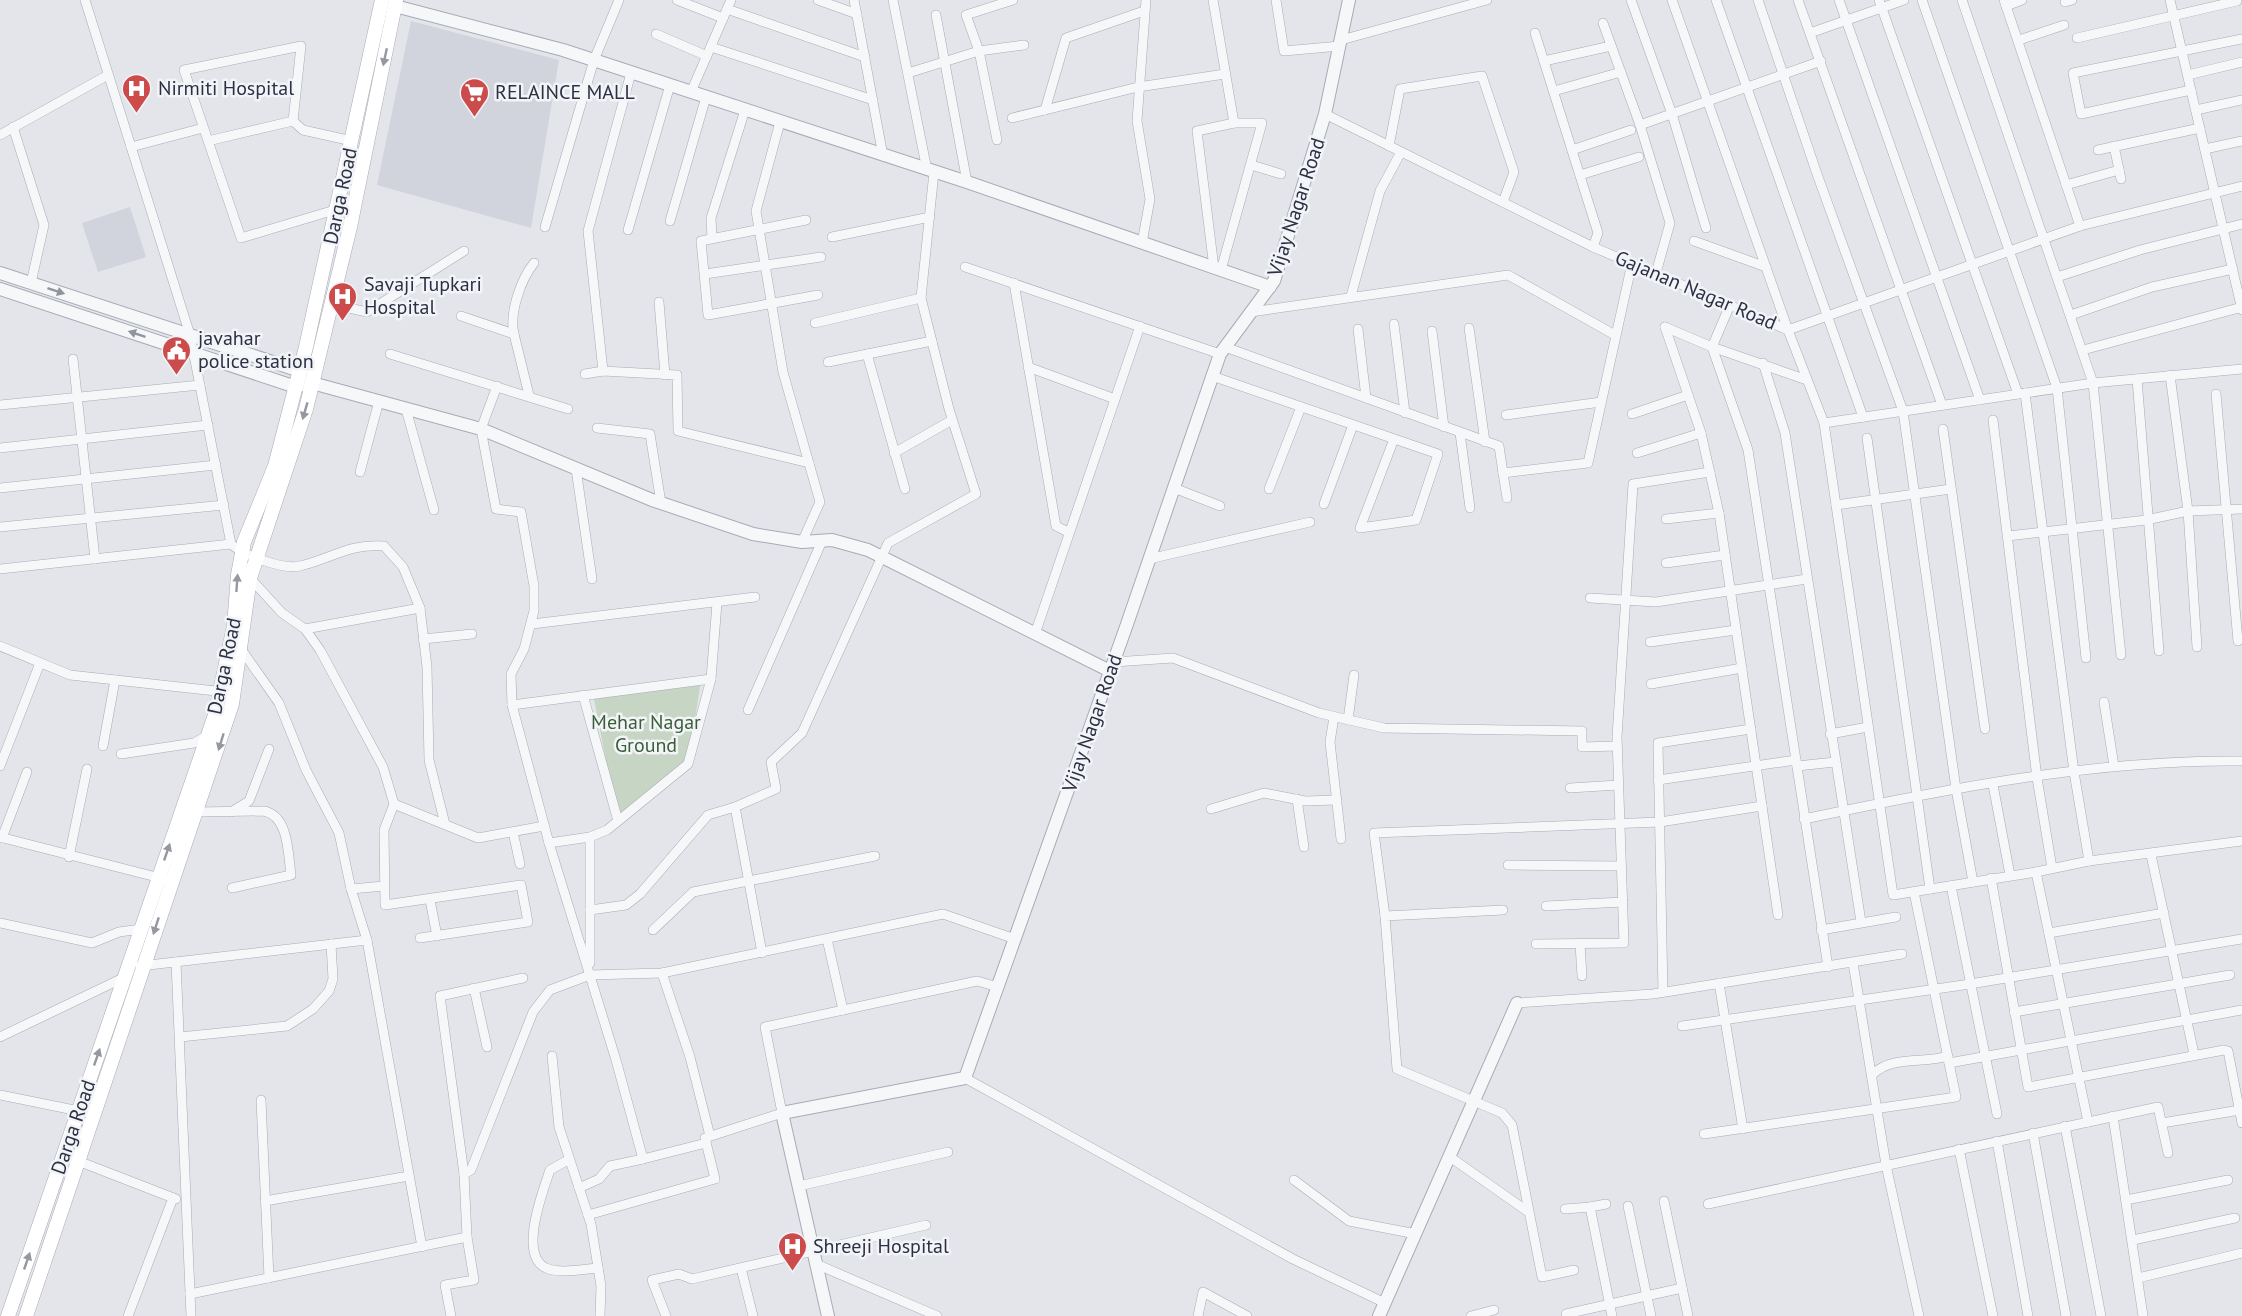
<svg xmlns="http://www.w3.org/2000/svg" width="2242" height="1316" viewBox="0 0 2242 1316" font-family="'PT Sans',sans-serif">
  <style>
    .built { fill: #d1d4dd }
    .green { fill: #c6d5c4 }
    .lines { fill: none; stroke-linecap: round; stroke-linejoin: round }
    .minor-casing { stroke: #a8abb5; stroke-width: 10 }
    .tertiary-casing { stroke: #a8abb5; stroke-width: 14 }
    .secondary-casing { stroke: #a8abb5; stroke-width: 15 }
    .minor { stroke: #f6f7f9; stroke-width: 9 }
    .tertiary { stroke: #f6f7f9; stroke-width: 12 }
    .secondary { stroke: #fff; stroke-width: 14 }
    .oneway { fill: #9598a1 }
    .oneway2 { fill: #90949e }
    .labels { text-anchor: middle; stroke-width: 5; stroke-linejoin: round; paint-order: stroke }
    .poi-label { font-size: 20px; fill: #2b3043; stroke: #f3f4f8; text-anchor: start }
    .street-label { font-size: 20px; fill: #2b3043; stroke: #f3f4f8 }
    .park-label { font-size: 20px; fill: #3a5e39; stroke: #f3f4f8 }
  </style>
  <rect width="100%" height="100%" fill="#e3e5eb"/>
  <!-- built -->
  <g class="built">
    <path d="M411,21L559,60L531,228L377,185Z"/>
    <path d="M130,207L146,257L98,272L82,223Z"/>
  </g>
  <!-- green -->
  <path class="green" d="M701,680L688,764L618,821L593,694Z"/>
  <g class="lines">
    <defs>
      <g id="minor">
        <path d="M85,0L190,335L231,544C243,555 283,570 300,566C331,559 349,543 384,546L403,567L420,608L427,667L429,760L445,824"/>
        <path d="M677,0L723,18"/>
        <path d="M818,0L857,14"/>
        <path d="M854,0L883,156"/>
        <path d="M893,0L927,170"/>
        <path d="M1213,0L1234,123"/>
        <path d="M1276,0L1284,51L1340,46"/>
        <path d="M1631,0L1672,114L1706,228"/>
        <path d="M1672,0L1788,330L1824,423L1893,895L2036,872L2089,861L2242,841"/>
        <path d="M1716,0L1863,417"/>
        <path d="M1758,0L1817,174L1903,411L1956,789L1973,882"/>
        <path d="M1798,0L1942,405"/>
        <path d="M1839,0L1980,400"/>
        <path d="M1879,0L2018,394"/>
        <path d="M1922,0L2057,388L2086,658"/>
        <path d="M1962,0L2093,383L2121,655"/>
        <path d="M2004,0L2080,226"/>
        <path d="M2170,0L2242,310"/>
        <path d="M2065,2L2072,0"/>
        <path d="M2006,6L2022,0"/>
        <path d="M727,9L865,57"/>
        <path d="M936,15L967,182"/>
        <path d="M1603,23L1640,125L1670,223L1656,273"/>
        <path d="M1535,33L1598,233L1593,247"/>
        <path d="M1810,33L1904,0"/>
        <path d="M656,34L707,56"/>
        <path d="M2077,38L2237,1"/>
        <path d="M1341,40L1487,0"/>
        <path d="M2019,40L2064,25"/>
        <path d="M711,47L873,100"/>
        <path d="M1544,61L1611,46"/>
        <path d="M908,73L979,51L1024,45"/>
        <path d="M2188,75L2242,62"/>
        <path d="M2191,90L2081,114L2073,73L2242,39"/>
        <path d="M1554,91L1621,72"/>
        <path d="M691,92L731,0"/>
        <path d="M1045,110L1066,38L1144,11"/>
        <path d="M2196,110L2242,100"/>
        <path d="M1325,114L1593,247L1788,330L2080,226L2242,186"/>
        <path d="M1012,118L1138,87L1225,74"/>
        <path d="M293,121L303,130L352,141"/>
        <path d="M780,122L756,211L783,372L820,502L802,542"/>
        <path d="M1640,125L1821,61"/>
        <path d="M13,127L44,225L31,283"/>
        <path d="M0,135L108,75"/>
        <path d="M997,140L979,51L966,15L1013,0"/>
        <path d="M208,141L293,121L301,46L184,70L241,238L338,209L353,212"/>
        <path d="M1389,146L1400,89L1482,76L1514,172L1503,202"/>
        <path d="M2114,146L2121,179"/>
        <path d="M131,147L203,128"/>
        <path d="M2205,149L2242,141"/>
        <path d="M1572,150L1631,130"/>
        <path d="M2098,150L2200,128"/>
        <path d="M1251,165L1281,174"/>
        <path d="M1580,175L1639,157"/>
        <path d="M2066,185L2119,170"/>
        <path d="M806,220L701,241L708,315L818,295"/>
        <path d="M670,221L706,97"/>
        <path d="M545,227L594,60L619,0"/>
        <path d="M628,230L670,85"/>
        <path d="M832,237L930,217"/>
        <path d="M712,238L711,218L745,110"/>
        <path d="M1694,241L1766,267"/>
        <path d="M1142,243L1150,199L1137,121L1146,0"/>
        <path d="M965,267L1220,354"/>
        <path d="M1214,268L1197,131L1234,123H1262L1221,270"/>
        <path d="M705,274L821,257"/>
        <path d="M2057,277L2140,250L2242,224"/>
        <path d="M1014,283L1056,526L1068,532"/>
        <path d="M1351,296L1380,191L1401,152"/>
        <path d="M659,302L665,375"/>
        <path d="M331,304L367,312L464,251"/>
        <path d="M1730,305L1712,347L1748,450L1828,967"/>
        <path d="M1251,312L1508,275L1615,335"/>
        <path d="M2071,315L2152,287L2233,269"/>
        <path d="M461,316L514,334L529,395"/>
        <path d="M815,323L921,298"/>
        <path d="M1394,324L1405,413"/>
        <path d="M1665,327L1701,433L1719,513L1778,915"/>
        <path d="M1665,327L1712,347L1807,380"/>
        <path d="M1469,328L1485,442"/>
        <path d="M1358,329L1366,398"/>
        <path d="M1432,331L1444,427"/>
        <path d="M514,334C509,313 521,279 534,263"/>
        <path d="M1225,347L1499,446L1503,473L1588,463L1632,263"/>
        <path d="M2083,350L2242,307"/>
        <path d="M390,354L568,409"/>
        <path d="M867,354L905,489"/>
        <path d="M73,359L95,559"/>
        <path d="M828,362L932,341"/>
        <path d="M1763,363L1785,433L1861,922"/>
        <path d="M1028,367L1115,399"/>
        <path d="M603,371L588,231L631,73"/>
        <path d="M585,374L603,371L677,375L678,431L809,463"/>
        <path d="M2170,375L2188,511L2197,647"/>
        <path d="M1212,376L1438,454L1416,520L1360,528L1394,439"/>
        <path d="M2137,379L2159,651"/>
        <path d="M497,386L481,429L496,509L521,512L534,586V611L524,649L511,674L512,705L549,843L616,1060L643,1159L610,1166L599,1179L579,1188"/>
        <path d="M2025,393L2074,772L2089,861"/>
        <path d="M2216,394L2238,641"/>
        <path d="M0,405L200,385"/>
        <path d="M406,409L434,510"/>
        <path d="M1632,414L1688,395"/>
        <path d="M1506,415L1601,402"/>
        <path d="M1993,420L2037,778L2052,868"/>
        <path d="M1824,423L2093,383L2242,369"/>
        <path d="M597,428L650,434L661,503"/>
        <path d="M1943,429L1985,729"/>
        <path d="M1460,433L1470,508"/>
        <path d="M1867,438L1930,889"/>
        <path d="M0,448L208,425"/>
        <path d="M894,453L952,420"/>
        <path d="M1637,453L1701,433"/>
        <path d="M576,469L592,579"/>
        <path d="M360,472L379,401"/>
        <path d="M1503,473L1507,498"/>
        <path d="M0,488L216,465"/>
        <path d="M1174,488L1220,506"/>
        <path d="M1269,489L1301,407"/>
        <path d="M1324,504L1353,425"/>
        <path d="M1836,505L1951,489"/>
        <path d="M1666,519L1719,513"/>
        <path d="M0,527L224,505"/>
        <path d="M2008,536L2146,520L2188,511L2242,509"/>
        <path d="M1149,559L1310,522"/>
        <path d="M1666,563L1725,555"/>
        <path d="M0,569L231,544"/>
        <path d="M250,578L282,613L305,629L320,650L383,767L394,804L384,830L385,905L521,885L528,922L420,938"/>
        <path d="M1590,598L1656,602L1807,579"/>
        <path d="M532,624L755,597"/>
        <path d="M305,629L420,608"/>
        <path d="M1035,634L1140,326"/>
        <path d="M423,639L472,634"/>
        <path d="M1650,642L1736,630"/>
        <path d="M0,646L70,675L225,692"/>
        <path d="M241,649L279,703L306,770L339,833L351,889L367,940L422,1247"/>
        <path d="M1114,662L1173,658L1319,713L1384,728L1582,731V747L1617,746"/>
        <path d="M1651,684L1742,668"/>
        <path d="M583,695L618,821"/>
        <path d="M2104,702L2114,766"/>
        <path d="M512,705L711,679"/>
        <path d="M748,710L822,541"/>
        <path d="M1334,717L1330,742L1341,839"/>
        <path d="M1348,720L1354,675"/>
        <path d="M1830,734L1868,727"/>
        <path d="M103,746L115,680"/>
        <path d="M121,754L194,743L208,735"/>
        <path d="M0,766L40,663"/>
        <path d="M1797,766L1835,762"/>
        <path d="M1658,780L1796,760"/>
        <path d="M1993,785L2010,875"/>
        <path d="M1570,788L1618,785"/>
        <path d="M1297,799L1304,847"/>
        <path d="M394,804L478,838L544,826"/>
        <path d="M1211,809L1264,793L1305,801L1337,800"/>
        <path d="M196,812L264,811C289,816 288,854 291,875L232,888"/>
        <path d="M231,812L249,801L269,749"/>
        <path d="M1804,819C1946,789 2097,759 2242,761"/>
        <path d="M513,832L520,864"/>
        <path d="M0,837L172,881"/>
        <path d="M590,837V963"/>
        <path d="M2,838L27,772"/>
        <path d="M549,843L590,837L607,830L688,764L711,679L717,603"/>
        <path d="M2151,855L2194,1054"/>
        <path d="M69,857L87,769"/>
        <path d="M1508,865L1621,866"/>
        <path d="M2036,872L2088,1122"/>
        <path d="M1991,878L2028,1087L2224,1050L2228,1051L2242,1123"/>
        <path d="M1951,886L1997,1114"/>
        <path d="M351,889L384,886"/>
        <path d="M430,900L437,936"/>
        <path d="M1546,906L1623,902"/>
        <path d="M590,910L626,905L640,894L708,815L735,807"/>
        <path d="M1503,910L1385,916L1397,1069L1502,1113L1512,1125L1542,1277L1574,1270"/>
        <path d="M1385,916L1374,833L1660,822L1762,806"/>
        <path d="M0,923L92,943L119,932L141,929"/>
        <path d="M653,930L693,892L875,856"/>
        <path d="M1821,930L1896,917"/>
        <path d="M2049,933L2164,913"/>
        <path d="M827,939L843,1010"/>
        <path d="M1536,944L1624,943L1617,737L1633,484L1710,472"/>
        <path d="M1580,944L1582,976"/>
        <path d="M762,953L735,807L776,789L771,762L802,733L888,543L976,494L949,409L921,298L934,172"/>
        <path d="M176,962L191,1316"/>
        <path d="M1853,963L1886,1165L1919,1316"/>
        <path d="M140,966L367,940"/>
        <path d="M662,973L690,1057L710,1136"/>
        <path d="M1719,983L1743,1129"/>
        <path d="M474,988L487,1047"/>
        <path d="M1663,992L1658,743L1751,729"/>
        <path d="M1517,1003L1653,994L1902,954"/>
        <path d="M2014,1012L2230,975"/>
        <path d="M1682,1026L1970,984L2242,939"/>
        <path d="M0,1037L125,977"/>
        <path d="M180,1037L287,1026L313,1009L329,991L333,979L331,944"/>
        <path d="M552,1056L559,1127L591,1224L601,1286L600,1316"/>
        <path d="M1949,1063L2242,1010"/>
        <path d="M1873,1074C1892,1055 1924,1064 1948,1056"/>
        <path d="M965,1078L1293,1259L1385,1303"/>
        <path d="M0,1095L79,1111"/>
        <path d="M261,1100L269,1278"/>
        <path d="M2113,1116L2143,1316"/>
        <path d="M2162,1123L2240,1110"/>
        <path d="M2065,1126L2101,1316"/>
        <path d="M2033,1133L2066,1316"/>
        <path d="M1704,1134L1956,1097L1914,892"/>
        <path d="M1997,1141L2028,1316"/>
        <path d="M1959,1149L1993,1316"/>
        <path d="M1450,1157L1527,1211"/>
        <path d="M643,1159L706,1143"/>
        <path d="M568,1160L550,1170C543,1191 518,1255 546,1268C560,1274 583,1269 598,1268"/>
        <path d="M78,1161L176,1199"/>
        <path d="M464,1174L471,1170L533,1012L550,990L590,975L662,973L943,914L1015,939"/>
        <path d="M1294,1180L1349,1221L1416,1234"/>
        <path d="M799,1186L948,1152"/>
        <path d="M2126,1200L2228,1180"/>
        <path d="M265,1201L409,1176"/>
        <path d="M1664,1201L1688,1316"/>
        <path d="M1606,1204L1590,1207L1612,1316"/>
        <path d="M1708,1204L2158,1107L2168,1153"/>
        <path d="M1628,1206L1651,1316"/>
        <path d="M1565,1209L1590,1207"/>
        <path d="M588,1215L715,1179L705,1138L782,1113L765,1027L977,981L998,987"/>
        <path d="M2133,1240L2235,1218"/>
        <path d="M816,1264L937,1316"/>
        <path d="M741,1268L753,1316"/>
        <path d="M2138,1278L2242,1253"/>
        <path d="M190,1294L467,1237"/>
        <path d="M128,1316L173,1198"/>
        <path d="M451,1316L445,1285L474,1280L467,1237L464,1174L440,996L523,978"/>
        <path d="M666,1316L652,1280L679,1274L692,1279L926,1225"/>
        <path d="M1198,1316L1203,1292L1247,1316"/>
        <path d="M1471,1316L1494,1310"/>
        <path d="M1567,1316L1566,1314L1682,1288"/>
      </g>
      <g id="tertiary">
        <path d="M395,6L563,50L967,182L1270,287"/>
        <path d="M0,273L300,371L312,383L481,429L652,500L753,534L802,542L832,540L868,550L1110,671"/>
        <path d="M0,289L296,387L305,384"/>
        <path d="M828,1316L782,1113L965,1078L1126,627L1220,354L1274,281L1325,114L1349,0"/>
        <path d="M1379,1316L1517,1003"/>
      </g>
      <g id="secondary">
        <path d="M8,1316L215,715L234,626L238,575L244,542L275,466L306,347L382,0"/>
        <path d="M26,1316L232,704L250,578L306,409L350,227L396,0"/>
      </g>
    </defs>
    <!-- minor casing -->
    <use href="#minor" class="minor-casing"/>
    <!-- tertiary casing -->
    <use href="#tertiary" class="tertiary-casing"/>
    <!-- secondary casing -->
    <use href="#secondary" class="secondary-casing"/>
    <!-- minor -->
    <use href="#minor" class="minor"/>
    <!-- tertiary -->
    <use href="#tertiary" class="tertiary"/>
    <!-- secondary -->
    <use href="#secondary" class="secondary"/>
  </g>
  <!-- one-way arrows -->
  <defs><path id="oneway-solid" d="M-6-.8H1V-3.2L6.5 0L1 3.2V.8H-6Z" transform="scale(1.5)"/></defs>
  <g class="oneway">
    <use href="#oneway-solid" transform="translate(385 57) rotate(102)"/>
    <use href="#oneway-solid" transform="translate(305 411) rotate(106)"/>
    <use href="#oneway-solid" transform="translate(237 583) rotate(-86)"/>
    <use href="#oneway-solid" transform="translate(221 742) rotate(107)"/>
    <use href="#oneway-solid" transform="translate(167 852) rotate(-71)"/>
    <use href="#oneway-solid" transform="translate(156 926) rotate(108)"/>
    <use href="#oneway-solid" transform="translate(97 1057) rotate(-71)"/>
    <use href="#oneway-solid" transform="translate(27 1261) rotate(-71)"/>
  </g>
  <g class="oneway2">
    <use href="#oneway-solid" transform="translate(56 291) rotate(18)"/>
    <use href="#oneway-solid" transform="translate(137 334) rotate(-162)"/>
  </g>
  <!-- icons -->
  <defs>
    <symbol id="hospital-pin" viewBox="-11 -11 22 30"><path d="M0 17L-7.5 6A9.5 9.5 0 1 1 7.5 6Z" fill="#cc4c4c" stroke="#f3f4f8"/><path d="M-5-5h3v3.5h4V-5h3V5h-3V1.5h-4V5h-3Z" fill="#fff"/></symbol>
    <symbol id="supermarket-pin" viewBox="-11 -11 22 30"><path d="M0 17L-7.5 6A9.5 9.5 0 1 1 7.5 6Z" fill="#cc4c4c" stroke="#f3f4f8"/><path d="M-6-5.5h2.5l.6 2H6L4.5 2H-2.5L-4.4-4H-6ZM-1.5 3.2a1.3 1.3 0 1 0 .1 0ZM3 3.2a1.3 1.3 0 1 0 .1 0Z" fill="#fff"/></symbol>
    <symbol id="civic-pin" viewBox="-11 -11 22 30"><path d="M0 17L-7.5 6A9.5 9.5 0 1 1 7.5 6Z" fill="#cc4c4c" stroke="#f3f4f8"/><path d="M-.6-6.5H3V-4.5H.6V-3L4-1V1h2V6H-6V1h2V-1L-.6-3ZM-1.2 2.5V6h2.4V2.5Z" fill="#fff"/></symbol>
  </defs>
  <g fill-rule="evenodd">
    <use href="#hospital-pin" x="120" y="72" width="33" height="45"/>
    <use href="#supermarket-pin" x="458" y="76" width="33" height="45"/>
    <use href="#hospital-pin" x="326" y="280" width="33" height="45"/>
    <use href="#civic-pin" x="160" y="334" width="33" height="45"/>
    <use href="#hospital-pin" x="776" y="1230" width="33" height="45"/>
  </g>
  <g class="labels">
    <!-- poi labels -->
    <g class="poi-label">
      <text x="158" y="95">Nirmiti Hospital</text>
      <text x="495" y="99">RELAINCE MALL</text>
      <text x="364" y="291">Savaji Tupkari<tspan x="364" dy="23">Hospital</tspan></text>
      <text x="198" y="345">javahar<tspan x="198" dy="23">police station</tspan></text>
      <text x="813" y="1253">Shreeji Hospital</text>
    </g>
    <!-- street labels -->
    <g class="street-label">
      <text transform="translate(340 196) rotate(-78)" y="7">Darga Road</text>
      <text transform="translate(1296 207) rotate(-72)" y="7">Vijay Nagar Road</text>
      <text transform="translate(1696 290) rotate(23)" y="7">Gajanan Nagar Road</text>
      <text transform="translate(224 666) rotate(-78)" y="7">Darga Road</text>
      <text transform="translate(1092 723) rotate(-71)" y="7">Vijay Nagar Road</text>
      <text transform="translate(73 1127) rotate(-71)" y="7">Darga Road</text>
    </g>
    <!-- park labels -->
    <g class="park-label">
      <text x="646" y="729">Mehar Nagar<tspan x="646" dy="23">Ground</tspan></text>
    </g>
  </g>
</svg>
